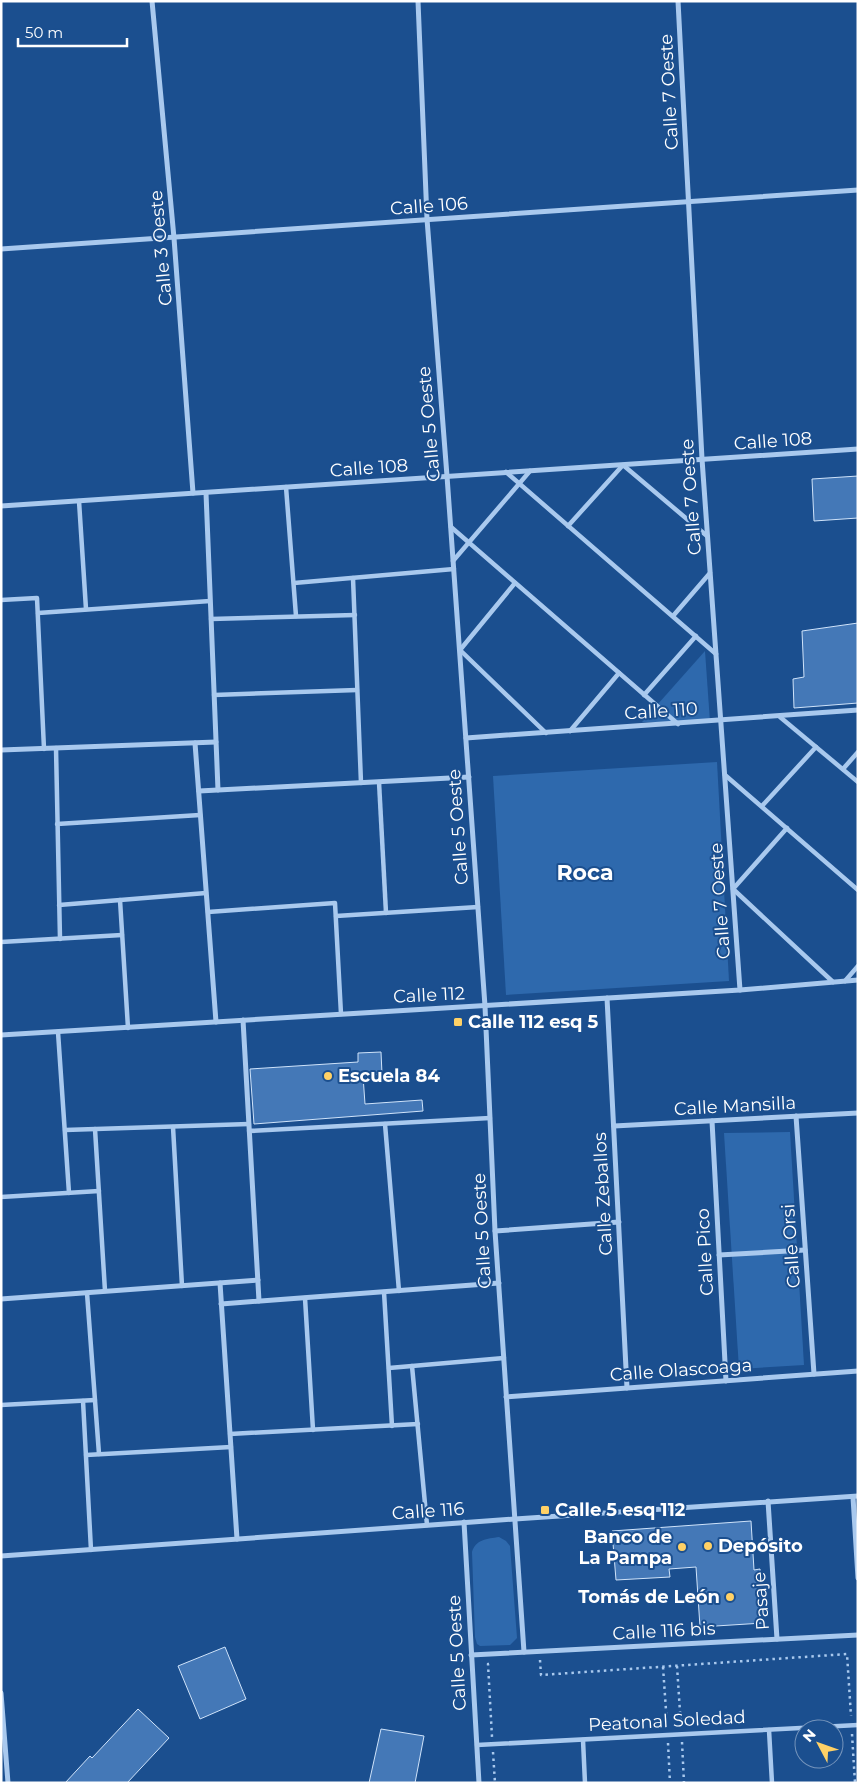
<svg xmlns="http://www.w3.org/2000/svg" width="859" height="1784" viewBox="0 0 859 1784" font-family="Montserrat,sans-serif">
  <style>
    .green { fill: #2e69ad }
    .building { fill: #4478b7; stroke: #cfe3fa }
    .lines { fill: none; stroke-linecap: round; stroke-linejoin: round }
    .path { stroke: #a9c9ee; stroke-width: 2.5; stroke-dasharray: 2.5 4; stroke-linecap: butt }
    .pedestrian { stroke: #a9c9ee; stroke-width: 4.5 }
    .minor { stroke: #a9c9ee; stroke-width: 5 }
    .poi-dot { fill: #ffd166; stroke: #1b4f8f; stroke-width: 2 }
    .labels { text-anchor: middle; stroke-width: 4; stroke-linejoin: round; paint-order: stroke }
    .street-label { font-size: 18px; fill: #fff; stroke: #1b4f8f }
    .poi-label { font-size: 18px; font-weight: bold; fill: #fff; stroke: #1b4f8f; text-anchor: start }
    .district-label { font-size: 22px; font-weight: bold; fill: #fff; stroke: #1b4f8f }
  </style>
  <rect width="100%" height="100%" fill="#1b4f8f"/>
  <!-- green -->
  <g class="green">
    <path d="M705,651L710,722H642Z"/>
    <path d="M717,762L729,981L506,995L493,776Z"/>
    <path d="M790,1132L804,1365L739,1369L724,1133Z"/>
    <path d="M499,1537L506,1541L510,1546L517,1638L510,1645L480,1646L477,1644L475,1637L472,1552C476,1539 487,1539 499,1537Z"/>
  </g>
  <!-- building -->
  <g class="building">
    <path d="M858,476V518L814,521L812,479Z"/>
    <path d="M858,623V703L794,708L793,679L804,677L802,631Z"/>
    <path d="M381,1052L382,1074L363,1076L365,1104L422,1100L423,1111L254,1124L250,1069L358,1062V1053Z"/>
    <path d="M751,1521L754,1570L760,1569L763,1623L700,1627L696,1567L669,1569L670,1577L616,1580L612,1531Z"/>
    <path d="M225,1647L246,1699L200,1719L178,1666Z"/>
    <path d="M138,1709L169,1738L127,1783H65L90,1756L92,1758Z"/>
    <path d="M381,1729L424,1736L415,1783H369Z"/>
  </g>
  <g class="lines">
    <!-- path -->
    <g class="path">
      <path d="M540,1660L541,1675L847,1654L851,1716"/>
      <path d="M489,1664H488L492,1737"/>
      <path d="M677,1666L681,1727"/>
      <path d="M663,1667L667,1725"/>
      <path d="M852,1734L855,1783"/>
      <path d="M682,1742L684,1783"/>
      <path d="M668,1743L670,1783"/>
      <path d="M493,1752L495,1783"/>
    </g>
    <!-- pedestrian -->
    <g class="pedestrian">
      <path d="M506,472L716,654"/>
      <path d="M286,487L296,616"/>
      <path d="M79,501L86,609"/>
      <path d="M568,526L623,465L707,536"/>
      <path d="M451,527L678,724"/>
      <path d="M453,561L530,471"/>
      <path d="M353,578L361,783"/>
      <path d="M294,583L454,569"/>
      <path d="M515,583L460,650L546,733"/>
      <path d="M1,600L37,598L44,749"/>
      <path d="M38,613L210,601"/>
      <path d="M673,616L710,573"/>
      <path d="M211,619L355,615"/>
      <path d="M214,695L357,690"/>
      <path d="M644,695L696,636"/>
      <path d="M780,717L858,782"/>
      <path d="M570,731L619,673"/>
      <path d="M56,748L60,939"/>
      <path d="M843,769L858,752"/>
      <path d="M725,775L858,890"/>
      <path d="M379,782L386,913"/>
      <path d="M762,806L816,747"/>
      <path d="M57,824L200,815"/>
      <path d="M787,828L733,889L833,982"/>
      <path d="M120,900L128,1028"/>
      <path d="M59,905L206,893"/>
      <path d="M208,912L335,903L341,1014"/>
      <path d="M336,916L478,907"/>
      <path d="M1,942L122,935"/>
      <path d="M845,981L858,966"/>
      <path d="M58,1032L69,1193"/>
      <path d="M385,1124L399,1291"/>
      <path d="M173,1127L182,1286"/>
      <path d="M95,1129L105,1291"/>
      <path d="M65,1130L249,1124"/>
      <path d="M249,1131L490,1118"/>
      <path d="M1,1197L99,1191"/>
      <path d="M384,1292L392,1426"/>
      <path d="M87,1293L99,1454"/>
      <path d="M305,1298L313,1430"/>
      <path d="M412,1366L427,1525"/>
      <path d="M389,1368L504,1358"/>
      <path d="M83,1401L91,1550"/>
      <path d="M1,1405L95,1400"/>
      <path d="M230,1434L418,1424"/>
      <path d="M86,1455L231,1447"/>
      <path d="M769,1730L772,1783"/>
      <path d="M583,1740L585,1783"/>
      <path d="M477,1745L858,1725"/>
    </g>
    <!-- minor -->
    <g class="minor">
      <path d="M152,1L174,238L193,493"/>
      <path d="M418,1L427,219L447,476L485,1006L495,1231L524,1652"/>
      <path d="M678,1L702,459L740,990"/>
      <path d="M1,249L858,190"/>
      <path d="M206,493L218,790"/>
      <path d="M1,506L858,449"/>
      <path d="M466,738L858,710"/>
      <path d="M195,743L216,1022"/>
      <path d="M1,750L216,742"/>
      <path d="M199,791L469,777"/>
      <path d="M607,998L627,1388"/>
      <path d="M243,1020L259,1301"/>
      <path d="M1,1035L740,990L858,980"/>
      <path d="M796,1116L814,1374"/>
      <path d="M712,1121L726,1381"/>
      <path d="M614,1126L858,1113"/>
      <path d="M495,1231L619,1222"/>
      <path d="M719,1255L805,1250"/>
      <path d="M220,1283L237,1539"/>
      <path d="M1,1299L258,1280"/>
      <path d="M221,1304L499,1283"/>
      <path d="M506,1397L858,1371"/>
      <path d="M853,1497L858,1578"/>
      <path d="M768,1501L777,1639"/>
      <path d="M464,1522L479,1783"/>
      <path d="M1,1556L515,1519L858,1496"/>
      <path d="M471,1655L858,1635"/>
      <path d="M1,1693L8,1783"/>
    </g>
  </g>
  <!-- markers -->
  <g class="poi-dot">
    <rect x="453" y="1017" width="10" height="10" rx="2.5"/>
    <circle cx="328" cy="1076" r="5"/>
    <rect x="540" y="1505" width="10" height="10" rx="2.5"/>
    <circle cx="708" cy="1546" r="5"/>
    <circle cx="682" cy="1547" r="5"/>
    <circle cx="730" cy="1597" r="5"/>
  </g>
  <g class="labels">
    <!-- street labels -->
    <g class="street-label">
      <text transform="translate(669 92) rotate(-93)" y="6">Calle 7 Oeste</text>
      <text transform="translate(429 206) rotate(-4)" y="6">Calle 106</text>
      <text transform="translate(161 248) rotate(-95)" y="6">Calle 3 Oeste</text>
      <text transform="translate(429 424) rotate(-95)" y="6">Calle 5 Oeste</text>
      <text transform="translate(773 441) rotate(-4)" y="6">Calle 108</text>
      <text transform="translate(369 468) rotate(-4)" y="6">Calle 108</text>
      <text transform="translate(691 497) rotate(-94)" y="6">Calle 7 Oeste</text>
      <text transform="translate(661 711) rotate(-4)" y="6">Calle 110</text>
      <text transform="translate(458 827) rotate(-94)" y="6">Calle 5 Oeste</text>
      <text transform="translate(720 901) rotate(-94)" y="6">Calle 7 Oeste</text>
      <text transform="translate(429 995) rotate(-3)" y="6">Calle 112</text>
      <text transform="translate(735 1106) rotate(-3)" y="6">Calle Mansilla</text>
      <text transform="translate(603 1194) rotate(-93)" y="6">Calle Zeballos</text>
      <text transform="translate(482 1231) rotate(-93)" y="6">Calle 5 Oeste</text>
      <text transform="translate(791 1246) rotate(-94)" y="6">Calle Orsi</text>
      <text transform="translate(705 1252) rotate(-93)" y="6">Calle Pico</text>
      <text transform="translate(681 1370) rotate(-4)" y="6">Calle Olascoaga</text>
      <text transform="translate(428 1511) rotate(-4)" y="6">Calle 116</text>
      <text transform="translate(761 1601) rotate(-94)" y="6">Pasaje</text>
      <text transform="translate(664 1631) rotate(-3)" y="6">Calle 116 bis</text>
      <text transform="translate(457 1653) rotate(-93)" y="6">Calle 5 Oeste</text>
      <text transform="translate(667 1721) rotate(-3)" y="6">Peatonal Soledad</text>
    </g>
    <!-- poi labels -->
    <g class="poi-label">
      <text x="468" y="1028">Calle 112 esq 5</text>
      <text x="338" y="1082">Escuela 84</text>
      <text x="555" y="1516">Calle 5 esq 112</text>
      <text x="672" y="1543" text-anchor="end">Banco de<tspan x="672" dy="21">La Pampa</tspan></text>
      <text x="718" y="1552">Depósito</text>
      <text x="720" y="1603" text-anchor="end">Tomás de León</text>
    </g>
    <!-- district labels -->
    <g class="district-label">
      <text x="585" y="880">Roca</text>
    </g>
  </g>
  <!-- border -->
  <rect width="859" height="1784" fill="none" stroke="#ffffff" stroke-width="5"/>
  <!-- north arrow -->
  <g transform="translate(819 1744) rotate(311)"><circle r="24" fill="#1b4f8f" stroke="#7695bc"/>
  <path d="M0-4L9 19L0 12L-9 19Z" fill="#ffd166"/>
  <text y="-8" font-size="14" font-weight="bold" text-anchor="middle" fill="#ffffff">N</text>
  </g>
  <!-- scale -->
  <path d="M18 38v8h109v-8" fill="none" stroke="#ffffff" stroke-width="2.5"/>
  <text x="25" y="38" font-size="15" fill="#ffffff" stroke="#1b4f8f" stroke-width="4" paint-order="stroke">50 m</text>
</svg>
